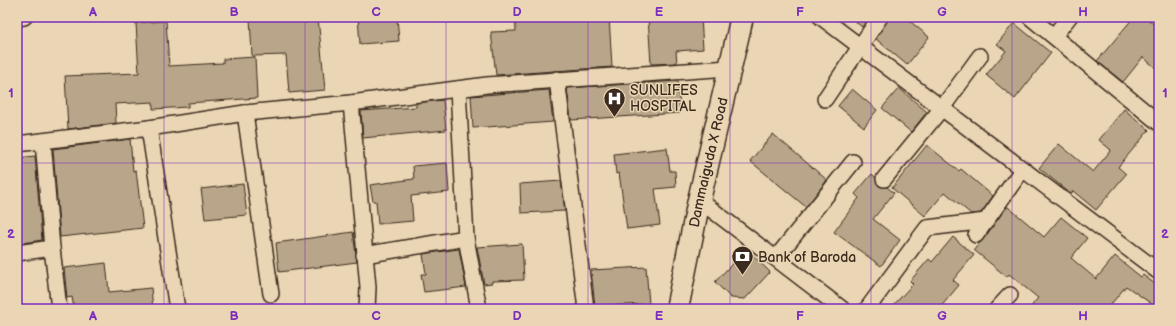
<svg xmlns="http://www.w3.org/2000/svg" width="1176" height="326" viewBox="0 0 1176 326" font-family="'Balsamiq Sans',sans-serif">
  <style>
    .building { fill: #b9a68a; stroke: #3b2a1e }
    .lines { fill: none; stroke-linecap: round; stroke-linejoin: round }
    .street-casing { stroke: #3b2a1e; stroke-width: 18 }
    .secondary-casing { stroke: #3b2a1e; stroke-width: 25 }
    .street { stroke: #ead6b4; stroke-width: 15 }
    .secondary { stroke: #ead6b4; stroke-width: 22 }
    .grid { fill: none; stroke: #7b2cbf; stroke-width: 1; stroke-opacity: 0.55 }
    .labels { text-anchor: middle; stroke-width: 3; stroke-linejoin: round; paint-order: stroke }
    .poi-label { font-size: 14px; fill: #3b2a1e; stroke: #ead6b4; text-anchor: start }
    .street-label { font-size: 14px; fill: #3b2a1e; stroke: #ead6b4 }
    .neatline { fill: none; stroke: #7b2cbf; stroke-width: 1.5 }
    .grid-label { font-size: 13px; text-anchor: middle; font-weight: bold; fill: #7b2cbf }
  </style>
  <rect width="100%" height="100%" fill="#ead6b4"/>
  <filter id="ink" filterUnits="userSpaceOnUse"><feTurbulence type="fractalNoise" baseFrequency=".025" numOctaves="2"/><feDisplacementMap in="SourceGraphic" scale="8" xChannelSelector="R" yChannelSelector="G"/><feConvolveMatrix kernelMatrix="1 2 1 2 8 2 1 2 1" color-interpolation-filters="sRGB"/></filter>
  <g filter="url(#ink)">
    <!-- building -->
    <g class="building">
      <path d="M250,17H318L325,90L289,93L286,55L252,56Z"/>
      <path d="M358,17H397L399,41L360,44Z"/>
      <path d="M515,17H609L612,67L496,75L491,32L516,31Z"/>
      <path d="M648,17H701L703,49L676,51L677,63L651,64Z"/>
      <path d="M850,17H869L862,27Z"/>
      <path d="M889,17H905L929,37L907,65L876,39Z"/>
      <path d="M1134,17H1145L1159,28V71L1143,57L1123,82L1097,61Z"/>
      <path d="M166,21L169,66L223,63V59L255,57L257,98L188,103V107L153,109V102L115,104L116,123L68,129L65,76L139,73L136,23Z"/>
      <path d="M1014,23L1051,53L1015,99L986,75L1006,51L997,44Z"/>
      <path d="M678,81L680,113L571,120L567,88Z"/>
      <path d="M899,88L927,112L911,132L882,108Z"/>
      <path d="M852,89L877,110L864,127L838,106Z"/>
      <path d="M549,90L553,122L473,128L471,96Z"/>
      <path d="M443,100L446,130L363,138L361,111L416,107V103Z"/>
      <path d="M1124,109L1149,130L1118,167L1126,174L1096,210L1073,191L1071,194L1039,168L1059,144L1093,172L1111,150L1099,140Z"/>
      <path d="M773,134L827,180L806,207L750,161Z"/>
      <path d="M130,139L133,171L136,170L143,228L60,237L53,149Z"/>
      <path d="M927,145L959,171L961,169L993,196L981,213L971,214L945,192L925,216L892,188Z"/>
      <path d="M667,148L670,171H675L676,187L655,189L660,225L627,229L619,173L616,174L614,154Z"/>
      <path d="M35,156L42,240L17,244V158Z"/>
      <path d="M447,163L449,192L411,196L413,221L378,224L376,201H373L370,185L414,179L413,166Z"/>
      <path d="M872,174L875,177L879,186L887,187L894,193L873,219L900,240L881,266L834,232L859,198L855,194Z"/>
      <path d="M561,181L565,211L521,213L520,184Z"/>
      <path d="M243,184L247,215L205,219L201,189Z"/>
      <path d="M1007,207H1008L1044,237L1061,217L1087,238L1071,258L1096,279L1115,256L1141,277L1143,275L1159,287V309L1126,286L1107,309H1029L1038,298L1009,274L1007,277L974,250Z"/>
      <path d="M353,232L357,262L279,272L276,243Z"/>
      <path d="M953,237L974,255L953,280L959,285L939,309H890L913,284L910,281L929,259L932,262Z"/>
      <path d="M522,244L524,280L492,281V283L484,284L477,247Z"/>
      <path d="M459,249L466,287L424,292L421,274H426L423,254Z"/>
      <path d="M746,249L770,272L745,299L731,298L715,282Z"/>
      <path d="M106,263L109,292L151,288L153,309H74L72,297L67,298L64,268Z"/>
      <path d="M646,267L649,304L595,306L591,270Z"/>
    </g>
    <g class="lines">
      <defs>
        <g id="street">
          <path d="M821,17L1159,272"/>
          <path d="M1030,17L1159,123"/>
          <path d="M17,18L24,17"/>
          <path d="M1054,36L1069,17"/>
          <path d="M557,79L586,309"/>
          <path d="M825,99L880,17"/>
          <path d="M351,103L368,287L367,309"/>
          <path d="M245,113L271,294"/>
          <path d="M149,128L177,309"/>
          <path d="M43,141L52,248"/>
          <path d="M17,144L149,128L245,113L351,103L487,85L729,68"/>
          <path d="M884,179L942,108L980,56"/>
          <path d="M699,200L842,309"/>
          <path d="M976,235L1022,170"/>
          <path d="M466,238L479,309"/>
          <path d="M17,253L52,248L59,309"/>
          <path d="M364,255L466,238L458,89"/>
          <path d="M776,258L853,162"/>
          <path d="M867,309L927,228L986,221"/>
          <path d="M997,309L1010,295"/>
        </g>
        <g id="secondary">
          <path id="s1" d="M677,309L699,200L742,17"/>
        </g>
      </defs>
      <!-- street casing -->
      <use href="#street" class="street-casing"/>
      <!-- secondary casing -->
      <use href="#secondary" class="secondary-casing"/>
      <!-- street -->
      <use href="#street" class="street"/>
      <!-- secondary -->
      <use href="#secondary" class="secondary"/>
    </g>
  </g>
  <!-- grid -->
  <path class="grid" d="M164,17V309M305,17V309M446,17V309M588,17V309M730,17V309M871,17V309M1012,17V309M17,163H1159"/>
  <!-- icons -->
  <defs>
    <symbol id="hospital-pin" viewBox="-11 -11 22 30"><path d="M0 17L-7.5 6A9.5 9.5 0 1 1 7.5 6Z" fill="#3b2a1e" stroke="#ead6b4"/><path d="M-5-5h3v3.5h4V-5h3V5h-3V1.5h-4V5h-3Z" fill="#fff"/></symbol>
    <symbol id="bank-pin" viewBox="-11 -11 22 30"><path d="M0 17L-7.5 6A9.5 9.5 0 1 1 7.5 6Z" fill="#3b2a1e" stroke="#ead6b4"/><path d="M-6-4H6V4H-6ZM0-2.3a2.3 2.3 0 1 0 0 4.6a2.3 2.3 0 1 0 0-4.6Z" fill="#fff"/></symbol>
  </defs>
  <g fill-rule="evenodd">
    <use href="#hospital-pin" x="602" y="86" width="25" height="34"/>
    <use href="#bank-pin" x="730" y="244" width="25" height="34"/>
  </g>
  <g class="labels">
    <!-- poi labels -->
    <g class="poi-label">
      <text x="630" y="95">SUNLIFES<tspan x="630" dy="16">HOSPITAL</tspan></text>
      <text x="758" y="262">Bank of Baroda</text>
    </g>
    <!-- street labels -->
    <g class="street-label">
      <text dy="5" stroke="none"><textPath href="#s1" startOffset="150">Dammaiguda X Road</textPath></text>
    </g>
  </g>
  <!-- margin -->
  <rect width="1176" height="326" fill="none" stroke="#ead6b4" stroke-width="44"/>
  <rect x="22" y="22" width="1132" height="282" class="neatline"/>
  <g class="grid-label">
    <text x="93" y="16">A</text>
    <text x="234" y="16">B</text>
    <text x="376" y="16">C</text>
    <text x="517" y="16">D</text>
    <text x="659" y="16">E</text>
    <text x="800" y="16">F</text>
    <text x="942" y="16">G</text>
    <text x="1083" y="16">H</text>
    <text x="11" y="97">1</text>
    <text x="1165" y="97">1</text>
    <text x="11" y="238">2</text>
    <text x="1165" y="238">2</text>
    <text x="93" y="320">A</text>
    <text x="234" y="320">B</text>
    <text x="376" y="320">C</text>
    <text x="517" y="320">D</text>
    <text x="659" y="320">E</text>
    <text x="800" y="320">F</text>
    <text x="942" y="320">G</text>
    <text x="1083" y="320">H</text>
  </g>
</svg>
